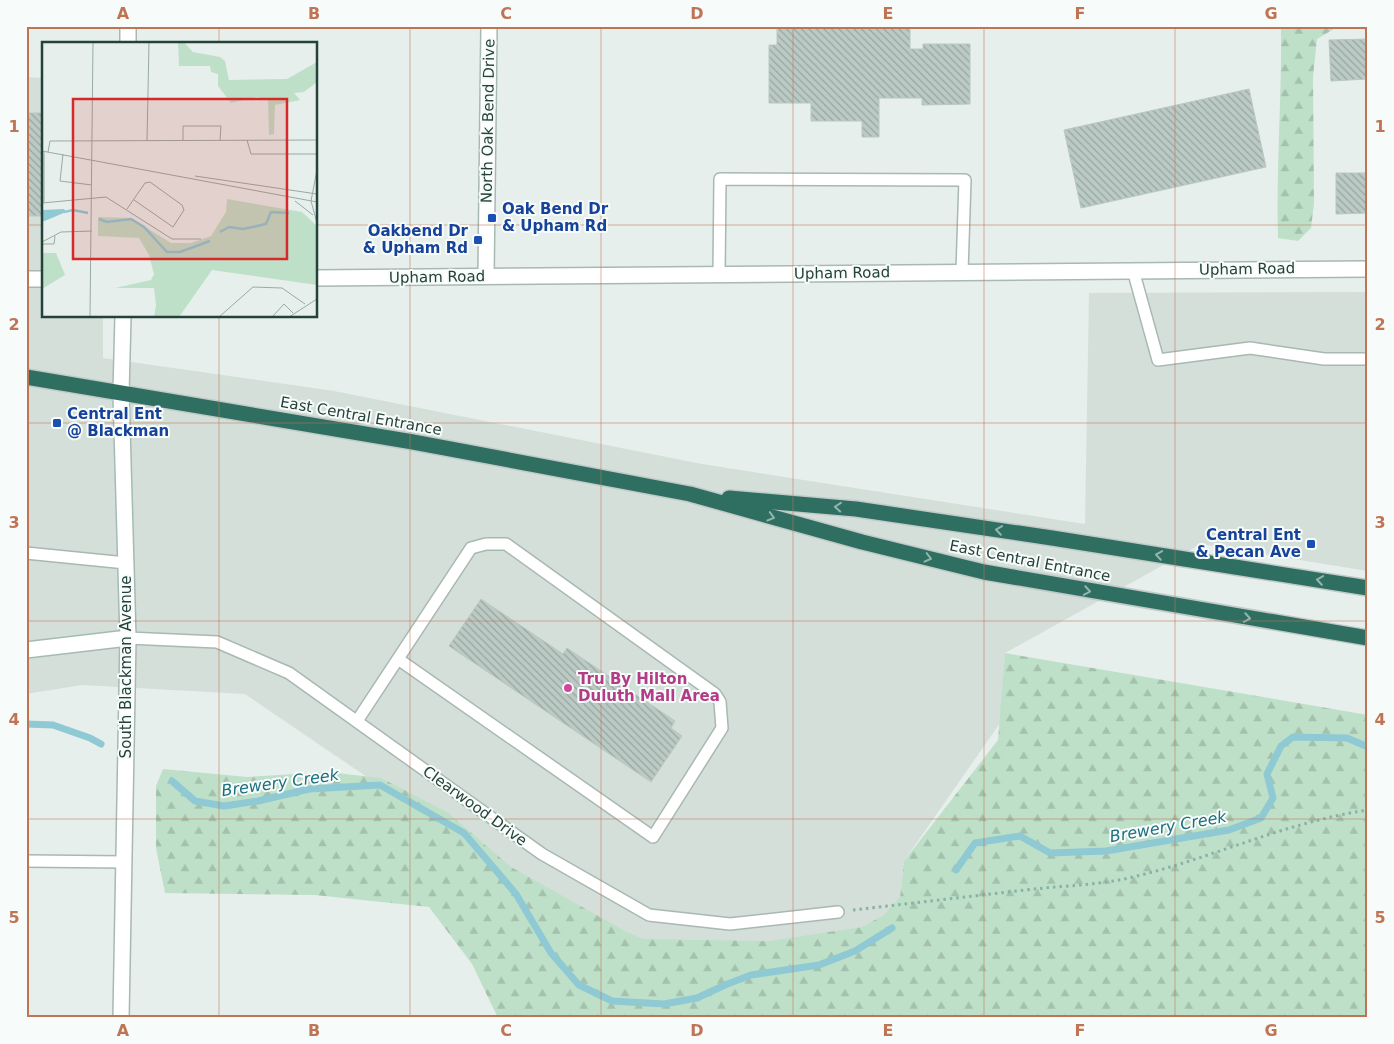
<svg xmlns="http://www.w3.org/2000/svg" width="1394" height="1044" viewBox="0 0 1394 1044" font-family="'DejaVu Sans',sans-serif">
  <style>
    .built { fill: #d4dfda }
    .forest { fill: url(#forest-firs) }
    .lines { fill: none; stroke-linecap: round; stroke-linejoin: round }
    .stream { stroke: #8ec9d4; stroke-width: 7 }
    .building { fill: url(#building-back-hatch); stroke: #b8c9c2 }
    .lane-casing { stroke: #a8b8b2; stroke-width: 14 }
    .street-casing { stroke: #a8b8b2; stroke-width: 18 }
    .secondary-casing { stroke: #a4bbb3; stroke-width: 18 }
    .highway-casing { stroke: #c2cac8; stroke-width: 18 }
    .path { stroke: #86b3a5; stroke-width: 3; stroke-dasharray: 2.5 4; stroke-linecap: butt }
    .lane { stroke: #fff; stroke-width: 11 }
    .street { stroke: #fff; stroke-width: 15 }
    .secondary { stroke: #fff; stroke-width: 15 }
    .highway { stroke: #2f6f62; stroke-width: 15 }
    .oneway { stroke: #93b5ae }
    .grid { fill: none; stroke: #c07456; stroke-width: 1; stroke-opacity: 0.55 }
    .transit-dot { fill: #1a4fb4; stroke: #f7fbf9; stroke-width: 2 }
    .hotel-dot { fill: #d1479c; stroke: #f7fbf9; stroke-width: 2 }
    .labels { text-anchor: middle; stroke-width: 4; stroke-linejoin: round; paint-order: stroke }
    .street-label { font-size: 15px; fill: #24423a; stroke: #f7fbf9 }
    .transit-label { font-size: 15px; font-weight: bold; fill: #164399; stroke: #f7fbf9; text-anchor: start }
    .hotel-label { font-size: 15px; font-weight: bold; fill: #b23c85; stroke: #f7fbf9; text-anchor: start }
    .water-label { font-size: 16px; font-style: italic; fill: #1c6f80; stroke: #f7fbf9 }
    .inset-river { fill: none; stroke: #8ec9d4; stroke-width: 2.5 }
    .inset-road { fill: none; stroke: #98aaa4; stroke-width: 1 }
    .view { fill: #d62828; fill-opacity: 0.15; stroke: #d62828; stroke-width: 2.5 }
    .inset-edge { fill: none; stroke: #24423a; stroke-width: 2.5 }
    .neatline { fill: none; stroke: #c07456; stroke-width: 2 }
    .grid-label { font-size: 16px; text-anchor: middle; font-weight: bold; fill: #c07456 }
  </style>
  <defs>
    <pattern id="forest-firs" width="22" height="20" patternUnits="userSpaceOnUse" patternTransform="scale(1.25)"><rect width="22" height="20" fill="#bfe0c8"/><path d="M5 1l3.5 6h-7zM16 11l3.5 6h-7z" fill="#a4c1ad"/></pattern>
    <pattern id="building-back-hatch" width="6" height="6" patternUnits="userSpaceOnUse" patternTransform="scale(1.25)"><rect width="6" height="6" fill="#bbcac4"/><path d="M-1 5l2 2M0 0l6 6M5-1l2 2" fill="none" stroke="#98a6a0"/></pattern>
  </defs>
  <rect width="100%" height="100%" fill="#e6efeb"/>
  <!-- built -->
  <path class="built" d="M26,77L44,78V316H103V358L334,391L702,464L1085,524L1089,293L1368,292V571L1201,544L1005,653L1000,723L904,861L892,972L643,965L245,694L82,685L26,694Z"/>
  <!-- forest -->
  <g class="forest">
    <path d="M1281,26H1339L1317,39L1313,77L1314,203L1311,228L1298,241L1278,238C1276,167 1282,97 1281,26Z"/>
    <path d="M1005,653L1368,715V1018H498L472,964L429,907L315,895L165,893L156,848V786L163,769L247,777L328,772L381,778L447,812L511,867L625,931L643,939L769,941L862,927L884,915L900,897L904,861L998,740Z"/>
  </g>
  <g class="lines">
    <!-- stream -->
    <g class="stream">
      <path d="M26,724L53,725L90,738L101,744"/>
      <path d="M172,781L195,801L224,806L258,801L309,789L380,785L464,833L516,894L551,953L579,985L612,1001L664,1004L697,998L725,985L751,975L819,965L855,951L892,928"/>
      <path d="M956,870L975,843L1020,836L1050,853L1106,851L1229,830L1261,818L1273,798L1267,774L1281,746L1293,737L1347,738L1368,747"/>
    </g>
  </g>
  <!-- building -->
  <g class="building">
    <path d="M777,26H910V49H923V44H970V104L922,105V98H879V137H862V121H811V103H769V45H777Z"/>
    <path d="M1368,39V79L1331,81L1329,40Z"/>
    <path d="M1249,89L1266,167L1081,208L1064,130Z"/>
    <rect x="26" y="113" width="18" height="103"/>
    <path d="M1336,173H1368V213L1336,214Z"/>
    <path d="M481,599L563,654L567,648L675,721L671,728L682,736L651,782L449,646Z"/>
  </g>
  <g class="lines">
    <defs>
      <g id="lane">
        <path d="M1133,270L1158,360L1250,348L1324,359H1368"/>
        <path d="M719,274L720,179L965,180L962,272"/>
        <path d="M26,553L126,563"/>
        <path d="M128,638L217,642L289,673L542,854L649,915L730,924L838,912"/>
        <path d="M357,721L471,548L486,544H506L715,694L720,702L722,728L653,837L398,659"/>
        <path d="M26,861L124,862"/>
      </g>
      <g id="street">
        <path d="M128,44V26"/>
        <path d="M486,276L489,26"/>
        <path d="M316,278L1368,269"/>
        <path d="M26,279H44"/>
        <path d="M121,393L123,316"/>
        <path d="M121,1018L128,638"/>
      </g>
      <path id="secondary" d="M26,650L128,638L121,393"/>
      <g id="highway">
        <path d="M26,377L413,442L690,494L862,542L984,572L1368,638"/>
        <path d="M729,498L856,509L1052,538L1368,588"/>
      </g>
    </defs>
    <!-- lane casing -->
    <use href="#lane" class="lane-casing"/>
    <!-- street casing -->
    <use href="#street" class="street-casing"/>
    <!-- secondary casing -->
    <use href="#secondary" class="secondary-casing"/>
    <!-- highway casing -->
    <use href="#highway" class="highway-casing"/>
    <!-- path -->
    <path class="path" d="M853,910C913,903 973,896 1034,889C1063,886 1095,885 1124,879C1207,861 1284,822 1368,810"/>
    <!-- lane -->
    <use href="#lane" class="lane"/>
    <!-- street -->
    <use href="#street" class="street"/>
    <!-- secondary -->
    <use href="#secondary" class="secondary"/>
    <!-- highway -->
    <use href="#highway" class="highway"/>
  </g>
  <!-- one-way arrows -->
  <defs><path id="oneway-chevron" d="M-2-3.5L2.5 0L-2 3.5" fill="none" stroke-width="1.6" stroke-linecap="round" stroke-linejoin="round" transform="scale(1.25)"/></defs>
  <g class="oneway">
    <use href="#oneway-chevron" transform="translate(838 507) rotate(-175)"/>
    <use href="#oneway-chevron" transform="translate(771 517) rotate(16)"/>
    <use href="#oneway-chevron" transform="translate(999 530) rotate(-172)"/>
    <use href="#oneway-chevron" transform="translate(1159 555) rotate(-171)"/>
    <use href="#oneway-chevron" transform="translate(928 558) rotate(14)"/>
    <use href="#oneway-chevron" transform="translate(1320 580) rotate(-171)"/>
    <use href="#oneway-chevron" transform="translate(1087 591) rotate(10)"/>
    <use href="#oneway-chevron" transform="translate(1247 618) rotate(10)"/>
  </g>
  <!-- grid -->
  <path class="grid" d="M219,26V44M410,26V1018M601,26V1018M793,26V1018M984,26V1018M1175,26V1018M26,225H44M316,225H1368M219,316V1018M26,423H1368M26,621H1368M26,819H1368"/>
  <!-- markers -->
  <g class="transit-dot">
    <rect x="487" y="213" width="10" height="10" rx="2.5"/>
    <rect x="473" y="235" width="10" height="10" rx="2.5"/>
    <rect x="52" y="418" width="10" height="10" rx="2.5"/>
    <rect x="1306" y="539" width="10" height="10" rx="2.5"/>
  </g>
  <circle class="hotel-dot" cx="568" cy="688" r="5"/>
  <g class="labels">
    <!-- street labels -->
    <g class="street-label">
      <text transform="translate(488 121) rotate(-89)" y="5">North Oak Bend Drive</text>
      <text transform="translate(1247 269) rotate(-1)" y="5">Upham Road</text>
      <text transform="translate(842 273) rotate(-1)" y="5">Upham Road</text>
      <text transform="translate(437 277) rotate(-1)" y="5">Upham Road</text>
      <text transform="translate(361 416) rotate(10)" y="5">East Central Entrance</text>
      <text transform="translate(1030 561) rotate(11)" y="5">East Central Entrance</text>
      <text transform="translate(126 667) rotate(-90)" y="5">South Blackman Avenue</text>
      <text transform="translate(475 806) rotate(36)" y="5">Clearwood Drive</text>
    </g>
    <!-- transit labels -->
    <g class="transit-label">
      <text x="502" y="214">Oak Bend Dr<tspan x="502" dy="17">&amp; Upham Rd</tspan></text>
      <text x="468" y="236" text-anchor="end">Oakbend Dr<tspan x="468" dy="17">&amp; Upham Rd</tspan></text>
      <text x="67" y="419">Central Ent<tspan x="67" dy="17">@ Blackman</tspan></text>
      <text x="1301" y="540" text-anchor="end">Central Ent<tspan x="1301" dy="17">&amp; Pecan Ave</tspan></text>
    </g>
    <!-- hotel labels -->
    <g class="hotel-label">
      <text x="578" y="684">Tru By Hilton<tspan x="578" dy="17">Duluth Mall Area</tspan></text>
    </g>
    <!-- water labels -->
    <g class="water-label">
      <text transform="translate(280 782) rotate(-8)" y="6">Brewery Creek</text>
      <text transform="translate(1168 826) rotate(-10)" y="6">Brewery Creek</text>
    </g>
  </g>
  <!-- overview -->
  <g transform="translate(42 42)">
    <rect width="275" height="275" fill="#e6efeb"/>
    <path d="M136,0H142L151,10L178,15L183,19L187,38L245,37L275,20V40L262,50L252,51L258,58L233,63L232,92L227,93L226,58L215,55L189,61L176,44V32L169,30L168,24H137ZM185,157L260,170L275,184V243L170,228L137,275H112L114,263L112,246H73L109,238L112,232L107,213L97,196L56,194V175L89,176L129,201H149L169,194L184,170ZM0,211H14L23,233L0,247Z" fill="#bfe0c8"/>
    <path d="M22,167L24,170L0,180V168Z" fill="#8ec9d4"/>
    <path class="inset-river" d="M22,170L31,168L46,171M57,177L65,180L89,177L102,185L125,210H138L168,199M178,190L187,185L201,187L224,182L229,170L247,171"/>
    <path class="inset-road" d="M205,98L209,112H275M105,99L107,0M141,99V84H179L178,98M0,109L275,160M2,109V160M6,110L8,99L275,98M21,112L18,139L50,143M275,128L269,159L275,181M153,134L275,152M253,159L271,173M0,161L64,155L130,197H159M85,167L103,141L108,140L140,163L142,168L131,185L92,158M0,200L19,190L50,189M0,202H12L13,194M48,275L51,0M177,275L211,245L240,246L263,262M230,275L242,262L251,271M247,275L275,257"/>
    <path class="view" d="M31,57H245V217H31Z"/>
    <rect width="275" height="275" class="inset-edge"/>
  </g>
  <!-- border -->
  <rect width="1394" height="1044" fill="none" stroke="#f7fbf9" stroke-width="55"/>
  <rect x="28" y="28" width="1338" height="988" class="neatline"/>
  <g class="grid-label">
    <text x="123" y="19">A</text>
    <text x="314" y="19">B</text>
    <text x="506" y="19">C</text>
    <text x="697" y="19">D</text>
    <text x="888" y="19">E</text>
    <text x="1080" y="19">F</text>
    <text x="1271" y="19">G</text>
    <text x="14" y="132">1</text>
    <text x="1380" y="132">1</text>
    <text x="14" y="330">2</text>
    <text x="1380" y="330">2</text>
    <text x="14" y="528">3</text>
    <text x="1380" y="528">3</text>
    <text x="14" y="725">4</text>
    <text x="1380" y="725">4</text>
    <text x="14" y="923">5</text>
    <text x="1380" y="923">5</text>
    <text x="123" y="1036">A</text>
    <text x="314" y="1036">B</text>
    <text x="506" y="1036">C</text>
    <text x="697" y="1036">D</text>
    <text x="888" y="1036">E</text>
    <text x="1080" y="1036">F</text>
    <text x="1271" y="1036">G</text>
  </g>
</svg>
